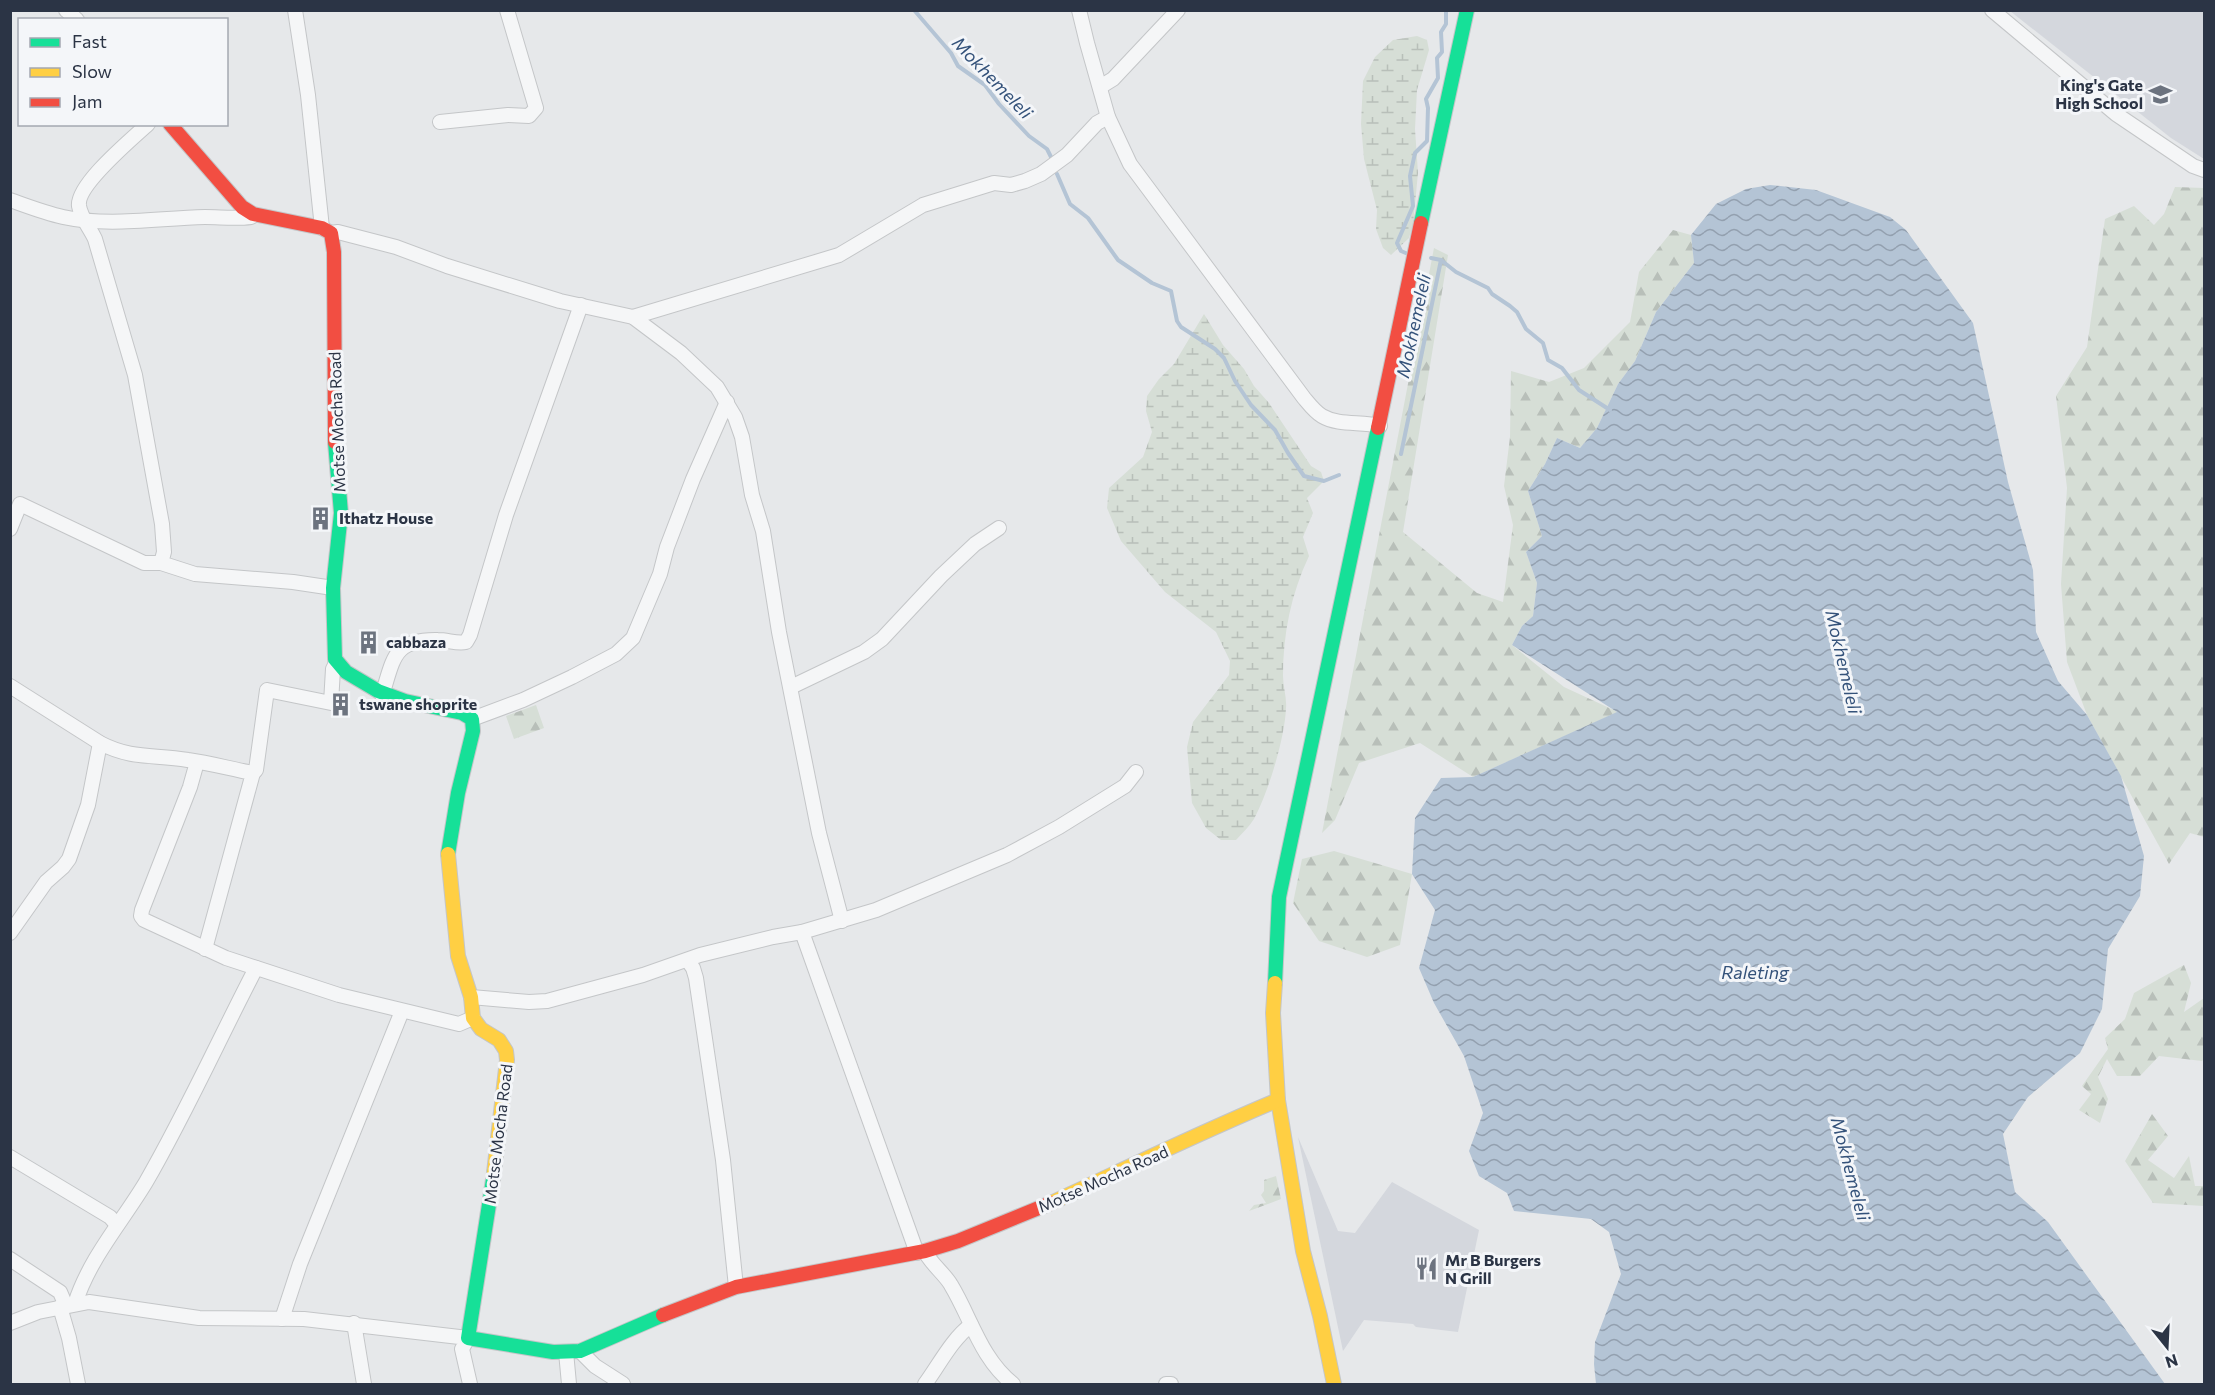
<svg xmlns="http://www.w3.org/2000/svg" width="2215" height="1395" viewBox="0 0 2215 1395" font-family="Commissioner,sans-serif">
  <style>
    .built { fill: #d4d7dd }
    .forest { fill: url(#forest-firs) }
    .wetland { fill: url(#wetland-marsh) }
    .water { fill: url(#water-waves) }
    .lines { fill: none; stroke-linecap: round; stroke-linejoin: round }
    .stream { stroke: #b4c4d5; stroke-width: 4 }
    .street-casing { stroke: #c4c6c8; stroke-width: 16 }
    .fast-casing { stroke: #c4c6c8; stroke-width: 16 }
    .slow-casing { stroke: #c4c6c8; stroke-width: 16 }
    .jam-casing { stroke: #c4c6c8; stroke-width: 16 }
    .street { stroke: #f5f6f7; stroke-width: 14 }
    .fast { stroke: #16e098; stroke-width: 14 }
    .slow { stroke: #ffcf43; stroke-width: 14 }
    .jam { stroke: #f24e42; stroke-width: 14 }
    .labels { text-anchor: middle; stroke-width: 6; stroke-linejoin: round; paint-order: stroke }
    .poi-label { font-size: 16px; font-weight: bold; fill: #2b3445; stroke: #f4f6f9; text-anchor: start }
    .street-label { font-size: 16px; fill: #2b3445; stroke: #f4f6f9 }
    .water-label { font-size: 18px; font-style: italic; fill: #34527a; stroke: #f4f6f9 }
  </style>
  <defs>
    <pattern id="forest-firs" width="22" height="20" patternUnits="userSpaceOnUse" patternTransform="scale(1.5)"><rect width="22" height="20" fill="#d6ded6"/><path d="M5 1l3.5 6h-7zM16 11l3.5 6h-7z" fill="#b8bfb9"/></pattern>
    <pattern id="wetland-marsh" width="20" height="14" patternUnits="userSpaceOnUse" patternTransform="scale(1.5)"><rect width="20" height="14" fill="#d6ded6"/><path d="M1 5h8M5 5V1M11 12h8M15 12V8" fill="none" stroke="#b8bfb9"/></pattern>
    <pattern id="water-waves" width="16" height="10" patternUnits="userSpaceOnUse" patternTransform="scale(1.5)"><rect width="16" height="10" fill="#b4c4d5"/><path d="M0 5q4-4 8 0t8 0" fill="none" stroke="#93a0af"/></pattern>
  </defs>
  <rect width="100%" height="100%" fill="#e6e8ea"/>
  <!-- built -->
  <g class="built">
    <path d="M2010,11H2204V159L2171,138Z"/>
    <path d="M1298,1137L1338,1231L1355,1233L1392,1182L1479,1230L1458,1332L1416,1327L1413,1324L1364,1320L1343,1351Z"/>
  </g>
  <!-- forest -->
  <g class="forest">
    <path d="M2175,187L2204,188V837L2190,833L2169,864L2087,715L2067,662L2061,584L2067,488L2056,396L2087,347L2105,219L2134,206L2154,225L2164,214Z"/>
    <path d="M1673,230L1691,235L1694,263L1656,312L1635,361L1618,384L1597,428L1580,448L1557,438L1545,464L1528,491L1542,536L1526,552L1537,583L1533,616L1522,626L1512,645L1564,687L1618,712L1473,777L1420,743L1359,763L1335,820L1322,833L1434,248L1448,255L1403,532L1477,593L1503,602L1513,525L1504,486L1510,437L1511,371L1549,382L1584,368L1630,322L1639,272Z"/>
    <path d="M536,705L544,728L514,739L506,716Z"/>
    <path d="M1334,851L1412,874L1400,945L1367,957L1319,941L1293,903L1302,859Z"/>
    <path d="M2184,965L2191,983L2184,1012L2204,998V1059L2202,1061L2159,1056L2140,1076H2117L2107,1059L2098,1077L2108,1099L2100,1123L2079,1110L2091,1094L2082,1086L2108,1049L2105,1038L2125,1019L2134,993Z"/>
    <path d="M2152,1114L2168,1136L2148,1160L2174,1178L2189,1156L2195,1186H2204V1206L2153,1203L2125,1161Z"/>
    <path d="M1276,1176L1281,1199L1249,1211L1254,1205L1266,1203L1261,1195L1264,1191V1180Z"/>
  </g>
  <!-- wetland -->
  <g class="wetland">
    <path d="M1417,36L1427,40L1429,50L1417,90L1415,129L1418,173L1413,224L1409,238L1391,255L1383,248L1376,229L1377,210L1364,159L1361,124L1363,81L1375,57L1393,40Z"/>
    <path d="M1204,314L1223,345L1244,369L1254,386L1269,403L1311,466L1321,472L1324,481L1307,498L1313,513L1303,537L1309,556C1291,594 1283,634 1283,676C1283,687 1287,698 1286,708C1285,738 1268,793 1254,819C1249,827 1242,833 1236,840H1221L1206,828L1192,803L1187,747L1193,722L1229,675L1230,661L1216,632L1165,592L1121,541L1107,508L1109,488L1143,457L1152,432L1146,411L1147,396L1159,379L1174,364Z"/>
  </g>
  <!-- water -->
  <path class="water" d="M1770,185L1816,190L1890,217L1906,230L1973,323L2008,482L2033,570L2036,632L2058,681L2087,715L2121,776L2144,856L2140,896L2108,949L2102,1009L2080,1053L2028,1097L2003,1134L2015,1192L2048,1222L2165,1384H1596L1594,1364L1595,1342L1621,1274L1609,1232L1591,1219L1514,1211L1507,1193L1479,1176L1469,1151L1483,1113L1464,1056L1434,1003L1419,968L1435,910L1412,874L1415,818L1441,778L1473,777L1617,712L1512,645L1522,626L1533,616L1537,583L1526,552L1542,536L1528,491L1545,464L1557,438L1580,448L1597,428L1618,384L1635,361L1656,312L1694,263L1691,235L1716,204L1746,189Z"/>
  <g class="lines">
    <!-- stream -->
    <g class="stream">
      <path d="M914,10L951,53L958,66L985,85L999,104L1029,136L1047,149L1053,161"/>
      <path d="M1057,174L1070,204L1088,218L1118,260L1152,283L1171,291L1177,321L1181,327L1215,349L1224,358L1235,381L1251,405L1275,430L1288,453L1304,476L1324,481L1339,475"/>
      <path d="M1408,254L1401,251L1397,243L1413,206L1410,176L1415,153L1427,141L1428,108L1426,99L1438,78L1437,58L1442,52L1441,32L1446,24V10"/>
      <path d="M1431,258L1441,260"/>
      <path d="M1401,454L1441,260L1456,272L1488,288L1492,294L1510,306L1517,312L1526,329L1543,343L1548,360L1562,368L1579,390L1610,410"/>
    </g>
    <defs>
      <g id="street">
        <path d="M66,10L77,20"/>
        <path d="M295,10L308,95L322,228"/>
        <path d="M1079,10L1087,43L1108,117L1130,164L1304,398C1309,404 1315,412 1322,416C1339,426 1361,421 1380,426"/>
        <path d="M1992,10L2116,114L2193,166L2204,170"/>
        <path d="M1100,87L1113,79L1178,10"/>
        <path d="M440,122L508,115L529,116L536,108L507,10"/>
        <path d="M148,124C132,139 76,185 79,206C81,218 90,228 95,239L135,375L162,524L164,552L161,563L195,574L293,582L333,588"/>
        <path d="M10,200C27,206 45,213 63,217C109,227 158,218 205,217C220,217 235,219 251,217L253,214"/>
        <path d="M331,233L338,232L396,247L447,266L560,301L633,317L681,353L717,387L735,417L742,437L752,495L763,531L779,632L819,833L842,921"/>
        <path d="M633,317L839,255L923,205L994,183L1011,185L1025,181L1041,174L1067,155L1097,123L1108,117"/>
        <path d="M10,529L20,504L144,563H161"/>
        <path d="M10,686L100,743C133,760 154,754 188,760C210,763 231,769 253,773L205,949"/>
        <path d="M791,687L864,652L882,639L941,576L975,544L999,528"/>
        <path d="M382,695C394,658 393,639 438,640C448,640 457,644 466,642L470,635L506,515L581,305"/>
        <path d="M472,719L523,700L572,677L616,654L633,638L660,574L667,547L693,479L727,402"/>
        <path d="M197,762L190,787L142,910L141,916L144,920L226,958L339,995L459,1024L473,1018"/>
        <path d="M253,773L256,770L267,690L331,703L333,669L336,663"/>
        <path d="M802,932L917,1253"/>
        <path d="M10,933L46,882L63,867L69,859L88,805L100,743"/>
        <path d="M688,961L693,968L696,978L723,1160L736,1287"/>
        <path d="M471,997L529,1002L547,1001L643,975L700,955L773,937L802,932L876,910L1007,855L1059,827L1125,786L1136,772"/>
        <path d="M10,1157L110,1217L117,1225"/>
        <path d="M925,1251C928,1261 945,1274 951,1285C971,1318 981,1359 1013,1384"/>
        <path d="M10,1259L60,1292L66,1306"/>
        <path d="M75,1304C89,1259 122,1222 146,1182C186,1113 219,1039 256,968"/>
        <path d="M60,1307L69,1338L78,1384"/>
        <path d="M282,1319L300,1264L402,1011"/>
        <path d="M10,1323L38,1312L89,1302L199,1318L304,1319L468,1338L462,1349L470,1384"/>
        <path d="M354,1323L364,1384"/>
        <path d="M580,1351L595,1366L623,1384"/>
        <path d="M566,1352L569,1384"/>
        <path d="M925,1384C939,1365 952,1339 971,1325"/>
        <path d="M1166,1384H1171"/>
      </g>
      <g id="fast">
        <path d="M1421,223L1467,10"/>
        <path d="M335,442L341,513L333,588L335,659L346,672L378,691L405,701L462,713L472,719L473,731L458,793L448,854"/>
        <path d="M1275,983L1279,897L1378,428"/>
        <path d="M494,1173L468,1338L553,1352L580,1351L663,1315"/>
      </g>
      <g id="slow">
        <path d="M448,854L458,956L471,997L473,1018L481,1029L499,1040L506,1051L507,1060L494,1173"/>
        <path d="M1275,983L1273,1013L1278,1100L1303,1251L1320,1316L1334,1384"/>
        <path d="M1051,1203C1127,1168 1201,1132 1278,1100"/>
      </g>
      <g id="jam">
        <path d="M170,124L242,207L253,214L322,228L331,233L334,252L335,442"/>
        <path d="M1378,428L1421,223"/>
        <path d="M663,1315L736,1287L925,1251L958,1241L1051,1203"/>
      </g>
    </defs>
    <!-- street casing -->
    <use href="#street" class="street-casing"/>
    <!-- fast casing -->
    <use href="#fast" class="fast-casing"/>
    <!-- slow casing -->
    <use href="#slow" class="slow-casing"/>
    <!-- jam casing -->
    <use href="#jam" class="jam-casing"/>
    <!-- street -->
    <use href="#street" class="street"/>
    <!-- fast -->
    <use href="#fast" class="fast"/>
    <!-- slow -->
    <use href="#slow" class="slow"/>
    <!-- jam -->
    <use href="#jam" class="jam"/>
  </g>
  <!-- icons -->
  <defs>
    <symbol id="school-bare" viewBox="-9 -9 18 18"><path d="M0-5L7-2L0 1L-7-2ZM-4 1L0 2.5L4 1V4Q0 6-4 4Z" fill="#6c737f" stroke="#f4f6f9" stroke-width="2.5" paint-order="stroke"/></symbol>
    <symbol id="building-bare" viewBox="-9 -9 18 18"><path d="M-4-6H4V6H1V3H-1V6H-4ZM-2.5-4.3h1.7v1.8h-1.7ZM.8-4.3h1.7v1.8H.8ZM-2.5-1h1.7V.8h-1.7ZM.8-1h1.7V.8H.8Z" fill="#6c737f" stroke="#f4f6f9" stroke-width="2.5" paint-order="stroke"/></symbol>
    <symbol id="restaurant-bare" viewBox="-9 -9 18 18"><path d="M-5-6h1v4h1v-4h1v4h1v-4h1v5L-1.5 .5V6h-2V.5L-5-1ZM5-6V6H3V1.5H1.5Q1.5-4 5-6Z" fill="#6c737f" stroke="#f4f6f9" stroke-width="2.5" paint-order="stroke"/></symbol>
  </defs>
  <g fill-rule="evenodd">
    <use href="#school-bare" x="2144" y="78" width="33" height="33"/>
    <use href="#building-bare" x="304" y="502" width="33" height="33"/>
    <use href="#building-bare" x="352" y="626" width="33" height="33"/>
    <use href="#building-bare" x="324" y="688" width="33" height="33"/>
    <use href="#restaurant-bare" x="1410" y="1252" width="33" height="33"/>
  </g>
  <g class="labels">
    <!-- poi labels -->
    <g class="poi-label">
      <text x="2143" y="91" text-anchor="end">King's Gate<tspan x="2143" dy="18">High School</tspan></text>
      <text x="339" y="524">Ithatz House</text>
      <text x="386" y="648">cabbaza</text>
      <text x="359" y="710">tswane shoprite</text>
      <text x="1445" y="1266">Mr B Burgers<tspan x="1445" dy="18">N Grill</tspan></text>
    </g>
    <!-- street labels -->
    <g class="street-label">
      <text transform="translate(337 422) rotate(-92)" y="6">Motse Mocha Road</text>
      <text transform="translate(498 1134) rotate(-83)" y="6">Motse Mocha Road</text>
      <text transform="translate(1103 1179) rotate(-24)" y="6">Motse Mocha Road</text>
    </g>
    <!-- water labels -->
    <g class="water-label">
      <text transform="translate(992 78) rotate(46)" y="6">Mokhemeleli</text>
      <text transform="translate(1414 326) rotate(-78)" y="6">Mokhemeleli</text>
      <text transform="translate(1843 662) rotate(77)" y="6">Mokhemeleli</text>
      <text x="1755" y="979">Raleting</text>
      <text transform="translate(1850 1169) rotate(75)" y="6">Mokhemeleli</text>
    </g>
  </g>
  <!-- border -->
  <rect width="2215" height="1395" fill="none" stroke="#2b3445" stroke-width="24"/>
  <!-- legend -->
  <rect x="18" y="18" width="210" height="108" fill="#f4f6f9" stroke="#a4a8b1" stroke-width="1.5"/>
  <rect x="30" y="38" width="30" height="9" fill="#16e098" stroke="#a4a8b1" stroke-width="1.5"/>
  <text x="72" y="48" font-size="18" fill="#2b3445">Fast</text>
  <rect x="30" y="68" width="30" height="9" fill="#ffcf43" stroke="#a4a8b1" stroke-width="1.5"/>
  <text x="72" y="78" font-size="18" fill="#2b3445">Slow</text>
  <rect x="30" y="98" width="30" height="9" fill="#f24e42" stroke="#a4a8b1" stroke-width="1.5"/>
  <text x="72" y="108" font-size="18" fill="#2b3445">Jam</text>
  <!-- north arrow -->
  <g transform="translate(2167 1347) rotate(162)" stroke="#f4f6f9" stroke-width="4.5" paint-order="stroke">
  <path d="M0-4.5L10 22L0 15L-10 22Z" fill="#2b3445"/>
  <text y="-9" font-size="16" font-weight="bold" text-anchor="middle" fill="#2b3445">N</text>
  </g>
</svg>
